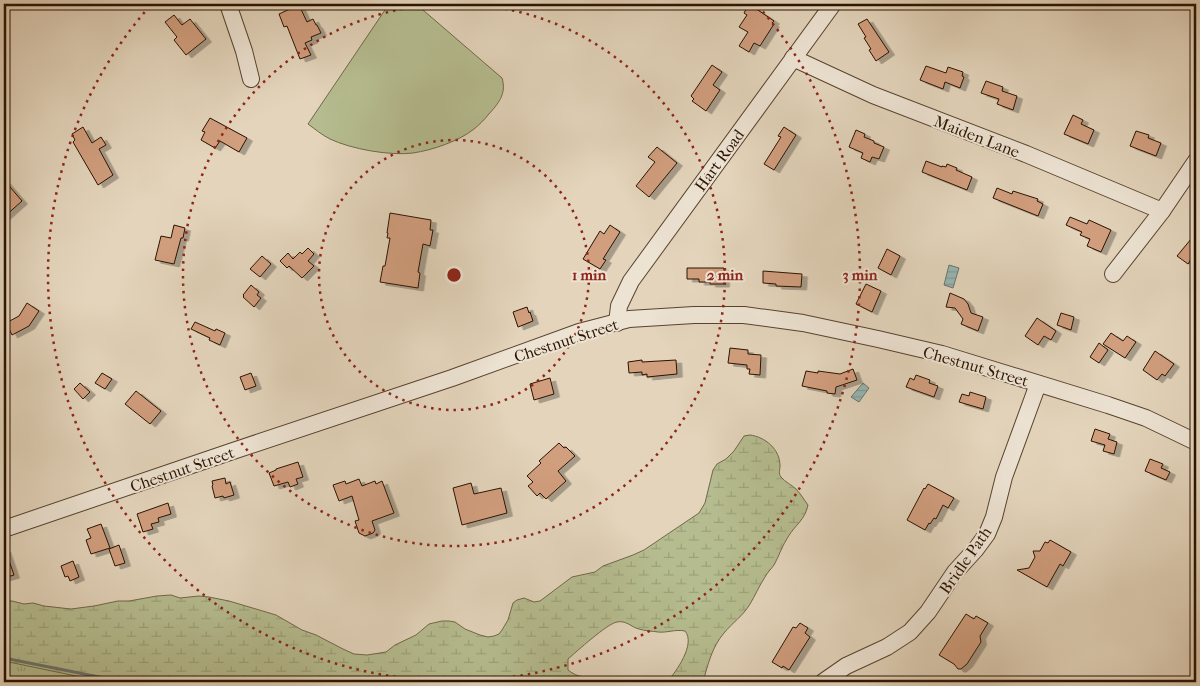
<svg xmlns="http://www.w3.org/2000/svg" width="1200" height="686" viewBox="0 0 1200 686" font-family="'IM FELL French Canon',serif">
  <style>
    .wetland { fill: url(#wetland-marsh); stroke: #706848 }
    .park { fill: url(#park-tufts); stroke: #706848 }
    .garden { fill: #b5bc8f; stroke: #706848 }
    .water { fill: url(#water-rules); stroke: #6b756c }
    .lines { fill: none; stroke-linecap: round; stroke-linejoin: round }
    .stream { stroke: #6b756c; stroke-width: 3 }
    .building { fill: #d19e7e; stroke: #2a1300; filter: url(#shadow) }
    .minor-casing { stroke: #58432f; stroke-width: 18 }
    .minor { stroke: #ede3d3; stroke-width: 16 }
    .ring { fill: none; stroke: #8f2418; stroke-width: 2.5; stroke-dasharray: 2.5 5 }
    .labels { text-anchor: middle; stroke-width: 4; stroke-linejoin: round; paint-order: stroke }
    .street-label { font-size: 16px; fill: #2a1300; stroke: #ede3d3 }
    .centre { fill: #8f2418; stroke: #ede3d3; stroke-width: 2.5 }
    .ring-label { font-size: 15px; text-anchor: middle; font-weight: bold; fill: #8f2418; stroke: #ede3d3; stroke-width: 4; stroke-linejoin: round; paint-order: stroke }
  </style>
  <defs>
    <pattern id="wetland-marsh" width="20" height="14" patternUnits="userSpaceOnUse" patternTransform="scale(1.25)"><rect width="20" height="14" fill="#b5bc8f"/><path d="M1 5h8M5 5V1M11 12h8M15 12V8" fill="none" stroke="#9ca17a"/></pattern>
    <pattern id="park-tufts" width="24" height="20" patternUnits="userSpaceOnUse" patternTransform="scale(1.25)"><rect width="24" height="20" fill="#b5bc8f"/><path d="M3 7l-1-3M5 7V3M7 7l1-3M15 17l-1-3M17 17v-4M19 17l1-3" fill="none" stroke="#9ca17a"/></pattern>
    <pattern id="water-rules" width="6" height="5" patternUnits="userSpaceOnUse" patternTransform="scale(1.25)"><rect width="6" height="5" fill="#96b7b4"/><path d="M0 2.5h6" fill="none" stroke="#819c99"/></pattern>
    <filter id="shadow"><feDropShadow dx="5.5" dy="3" stdDeviation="0" flood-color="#0004"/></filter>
  </defs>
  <rect width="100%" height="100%" fill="#e3d4bb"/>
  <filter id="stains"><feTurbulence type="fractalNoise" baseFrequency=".004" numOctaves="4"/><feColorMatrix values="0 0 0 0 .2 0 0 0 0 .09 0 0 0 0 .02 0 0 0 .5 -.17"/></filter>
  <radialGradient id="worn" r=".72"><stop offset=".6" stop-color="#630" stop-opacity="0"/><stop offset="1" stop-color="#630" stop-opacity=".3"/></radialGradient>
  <!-- wetland -->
  <path class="wetland" d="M750,435C765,437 780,449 780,466C780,470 778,473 781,477C785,482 792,485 796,489C801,494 804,500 808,505C805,520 795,525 788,537C782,546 779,556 774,565C771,569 767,573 765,577C759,586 755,596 750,604C743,616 732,623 724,633C712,647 708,664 703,682H667C676,672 696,644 685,631C675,629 667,633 658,632C652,631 645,631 639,629C631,627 626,620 617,622C608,623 576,652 568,659V670C579,679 586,676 599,678C603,679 607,681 611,682H4V601H12L24,604L33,603L44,606L71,609L94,606L118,601H129L157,596L171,595L180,598L199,596L209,597L229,601L276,615L302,630L316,635L343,649L354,654L367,655L386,652L395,645L416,635L429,624L442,621H449L455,622L465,629L480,635L488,637L494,636L499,634L502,630L508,620L513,603L517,600L524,598L534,602L540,601L572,577L595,572L603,566L633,555L644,550L699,513L705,503L713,470L717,464L726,459L734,451L744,436Z"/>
  <!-- park -->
  <path class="park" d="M4,661L105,682H4Z"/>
  <!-- garden -->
  <path class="garden" d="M389,4H416L502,78C507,94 498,104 488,115C484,120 479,125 474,129C459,141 433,150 413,153C390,156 351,149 330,139C322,135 315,129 308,124Z"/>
  <!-- water -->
  <g class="water">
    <path d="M949,265L959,268L953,288L944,285Z"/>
    <path d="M863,383L869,388L859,402L851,397Z"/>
  </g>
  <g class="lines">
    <!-- stream -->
    <path class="stream" d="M4,658L124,682"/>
  </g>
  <!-- building -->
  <g class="building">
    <path d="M749,4L774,21L772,23L774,24L760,46L754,43L749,52L739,46L748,32L739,27L747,15L744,13Z"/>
    <path d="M299,5L307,22L313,19L316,25H317L321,33L311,37L312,40L305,43L311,55L300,59L287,26L284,27L279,14Z"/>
    <path d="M174,15L182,25L190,19L206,39L186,55L174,40L177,37L165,22Z"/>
    <path d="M867,19L889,52L876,61L869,50L871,49L864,38L866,37L858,24Z"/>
    <path d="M712,65L722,72L713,85L720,90L706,111L692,101L694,99L691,96Z"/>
    <path d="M926,66L946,73L948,67L963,72L962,76L964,77L960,88L945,82L943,89L920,80Z"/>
    <path d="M986,81L1003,87L1002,91L1017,96L1013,110L997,104L999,99L981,93Z"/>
    <path d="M1073,115L1083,120L1081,124L1094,130L1088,144L1064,134Z"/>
    <path d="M210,118L247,138L239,152L220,141L215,148L201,140L205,132L202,131Z"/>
    <path d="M83,127L92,143L101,137L106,145L99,149L113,175L98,185L73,142L75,140L72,134Z"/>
    <path d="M784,127L796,135L774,170L764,164L781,137L778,136Z"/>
    <path d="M856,130L865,134L864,137L874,141V143L884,147L879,159L872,157L870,162L861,158L863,153L849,147Z"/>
    <path d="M1136,131L1149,135L1148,138L1161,143L1156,156L1130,146Z"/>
    <path d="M657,147L677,163L649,197L636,186L655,162L648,157Z"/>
    <path d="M926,161L942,167V166L946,167L947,164L957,168L956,170L972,177L967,190L922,172Z"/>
    <path d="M4,180L22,201L4,217Z"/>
    <path d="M997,188L1012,194L1013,191L1038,199L1037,201L1043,204L1038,216L993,198Z"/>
    <path d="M390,213L431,220L430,230H433L430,246L423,244L418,272L420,273L418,288L380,282L383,266H385L390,238H387L388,233H387Z"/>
    <path d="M1070,217L1087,224L1089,220L1111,230L1101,252L1087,246L1090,239L1080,235L1082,232L1066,225Z"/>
    <path d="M174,225L185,228L183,238H181L174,264L155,260L161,236L171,238Z"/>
    <path d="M610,225L620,232L603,259L606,260L600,269L583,259L600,231L604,234Z"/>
    <path d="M1196,233V252L1188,264L1177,256Z"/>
    <path d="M308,248L314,254L308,261L314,266L302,278L289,266L287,268L280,261L288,253L293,259L300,252L302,254Z"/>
    <path d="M887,249L900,256L891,275L878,268Z"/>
    <path d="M262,256L271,264L260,277L250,269Z"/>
    <path d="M687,268H724V284H710V282H699V279H687Z"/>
    <path d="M763,271L802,274L801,287L776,286V284L763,283Z"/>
    <path d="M866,284L881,291L872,312L856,304Z"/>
    <path d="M251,285L259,292L257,295L261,298L254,307L243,297L244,296L243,295Z"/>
    <path d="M950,293L964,299L968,304L971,313L983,317L978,331L961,324L963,319L955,308L946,307Z"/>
    <path d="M27,303L39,311L29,326L12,335L6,323L19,316Z"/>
    <path d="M527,307L529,313L530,312L533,321L518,327L513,312Z"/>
    <path d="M1061,313L1074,317L1071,330L1057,325Z"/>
    <path d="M1037,318L1056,331L1051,340L1044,336L1038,345L1025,336Z"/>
    <path d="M195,322L215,331L216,329L225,333L220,345L209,340L210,338L191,329Z"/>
    <path d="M1111,333L1123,341L1127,336L1136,342L1125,358L1103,344Z"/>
    <path d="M1099,343L1108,350L1099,363L1090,357Z"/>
    <path d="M730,348L748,350V354L761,355L760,375L749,374L750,369H747V365L728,363Z"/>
    <path d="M1155,351L1174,364L1165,376L1162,374L1157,380L1143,370Z"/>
    <path d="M642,360V362L676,360L677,374L647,377V374L642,375V372L629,373L628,362Z"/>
    <path d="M853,369L857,380L836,387L835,394L827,393V391L802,386L806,371L818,373V371L840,374Z"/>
    <path d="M102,373L112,379L105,389L95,383Z"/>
    <path d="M251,373L256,386L245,390L240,377Z"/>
    <path d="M916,375L930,380L929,383L938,386L934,397L906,387L910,378L914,380Z"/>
    <path d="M550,378L554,394L534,400L530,384Z"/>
    <path d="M80,383L90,392L83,399L74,389Z"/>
    <path d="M136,391L161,411L150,424L125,404Z"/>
    <path d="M970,392L986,397L983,409L959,402L962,394L969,396Z"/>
    <path d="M1095,429L1110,434L1108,439L1117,442L1114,454L1103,451L1105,445L1091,441Z"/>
    <path d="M559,443L564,448L566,447L575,456L558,471L566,481L546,499L540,493L537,496L528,486L533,482L527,476L541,463L539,461Z"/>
    <path d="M1150,459L1163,464L1161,468L1170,472L1166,480L1145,471Z"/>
    <path d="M298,462L303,477L296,479L298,484L290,487L288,482L274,486L269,473L276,470V469Z"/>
    <path d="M225,478L226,484L230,482L234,495L224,498L223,496L215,498L212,486L213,485L212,481Z"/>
    <path d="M359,479L362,486L375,481L376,484L382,481L394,513L372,521L375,530L373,533L365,536L359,533L355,521L359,520L352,496L339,501L333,485L345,481L346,484Z"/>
    <path d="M471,483L474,494L501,488L507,513L462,525L453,488Z"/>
    <path d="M928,484L954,498L948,508L943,505L936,519L934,518L930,524L929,523L925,530L907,520L924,488L925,489Z"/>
    <path d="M168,503L171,514L158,518L159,522L151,524L153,529L143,532L137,514Z"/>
    <path d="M101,524L110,548L91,554L86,540L91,538L87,529Z"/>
    <path d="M1050,540L1071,552L1063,566L1060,564L1047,587L1017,570L1029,568L1035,557L1033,551H1040L1045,542L1048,543Z"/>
    <path d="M119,545L125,563L115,566L109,549Z"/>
    <path d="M5,549L14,575L4,578V550Z"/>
    <path d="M73,561L79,577L70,581L68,576L65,577L61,566Z"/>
    <path d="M966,614L974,619L976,616L988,623L980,636L981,642L967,664L961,669H958L954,664L939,655Z"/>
    <path d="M800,623L808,628L805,633L810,637L789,670L783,666L782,668L772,662L793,627L796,628Z"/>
  </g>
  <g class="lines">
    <defs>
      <g id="minor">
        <path d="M228,4L244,51L251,79"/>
        <path d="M793,58L873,95L1026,154L1162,211"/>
        <path d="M1113,274L1162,211L1196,161"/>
        <path d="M617,323L619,306L631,281L833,4"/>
        <path d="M4,529L230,452L452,378L579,332L629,319L694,315H744L803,323L878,339L942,354L1108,405L1146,418L1196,442"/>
        <path d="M823,682L846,666L887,647L910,632L928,612L955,572L976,549L987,534L994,517L1004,477L1038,384"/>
      </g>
    </defs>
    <!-- minor casing -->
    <use href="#minor" class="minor-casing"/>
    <!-- minor -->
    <use href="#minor" class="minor"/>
  </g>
  <!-- distance rings -->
  <g class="ring">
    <circle cx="454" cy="275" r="135"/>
    <circle cx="454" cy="275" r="271"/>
    <path d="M758 6A406 406 0 1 1 150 6"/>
  </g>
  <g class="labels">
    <!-- street labels -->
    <g class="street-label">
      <text transform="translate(977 136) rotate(21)" y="6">Maiden Lane</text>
      <text transform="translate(719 160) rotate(-54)" y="6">Hart Road</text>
      <text transform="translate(566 340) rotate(-18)" y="6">Chestnut Street</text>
      <text transform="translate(976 366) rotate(16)" y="6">Chestnut Street</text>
      <text transform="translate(182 469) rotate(-19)" y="6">Chestnut Street</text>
      <text transform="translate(965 560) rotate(-55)" y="6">Bridle Path</text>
    </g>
  </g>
  <circle cx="454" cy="275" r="8" class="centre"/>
  <g class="ring-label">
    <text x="589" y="280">1 min</text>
    <text x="725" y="280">2 min</text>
    <text x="860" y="280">3 min</text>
  </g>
  <!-- margin -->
  <rect width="1200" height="686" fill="none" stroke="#e3d4bb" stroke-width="20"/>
  <rect x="5" y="5" width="1190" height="676" fill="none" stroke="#2a1300" stroke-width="2.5"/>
  <rect x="10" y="10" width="1180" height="666" fill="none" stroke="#2a1300"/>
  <rect width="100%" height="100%" filter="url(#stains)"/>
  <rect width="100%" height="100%" fill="url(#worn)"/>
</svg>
